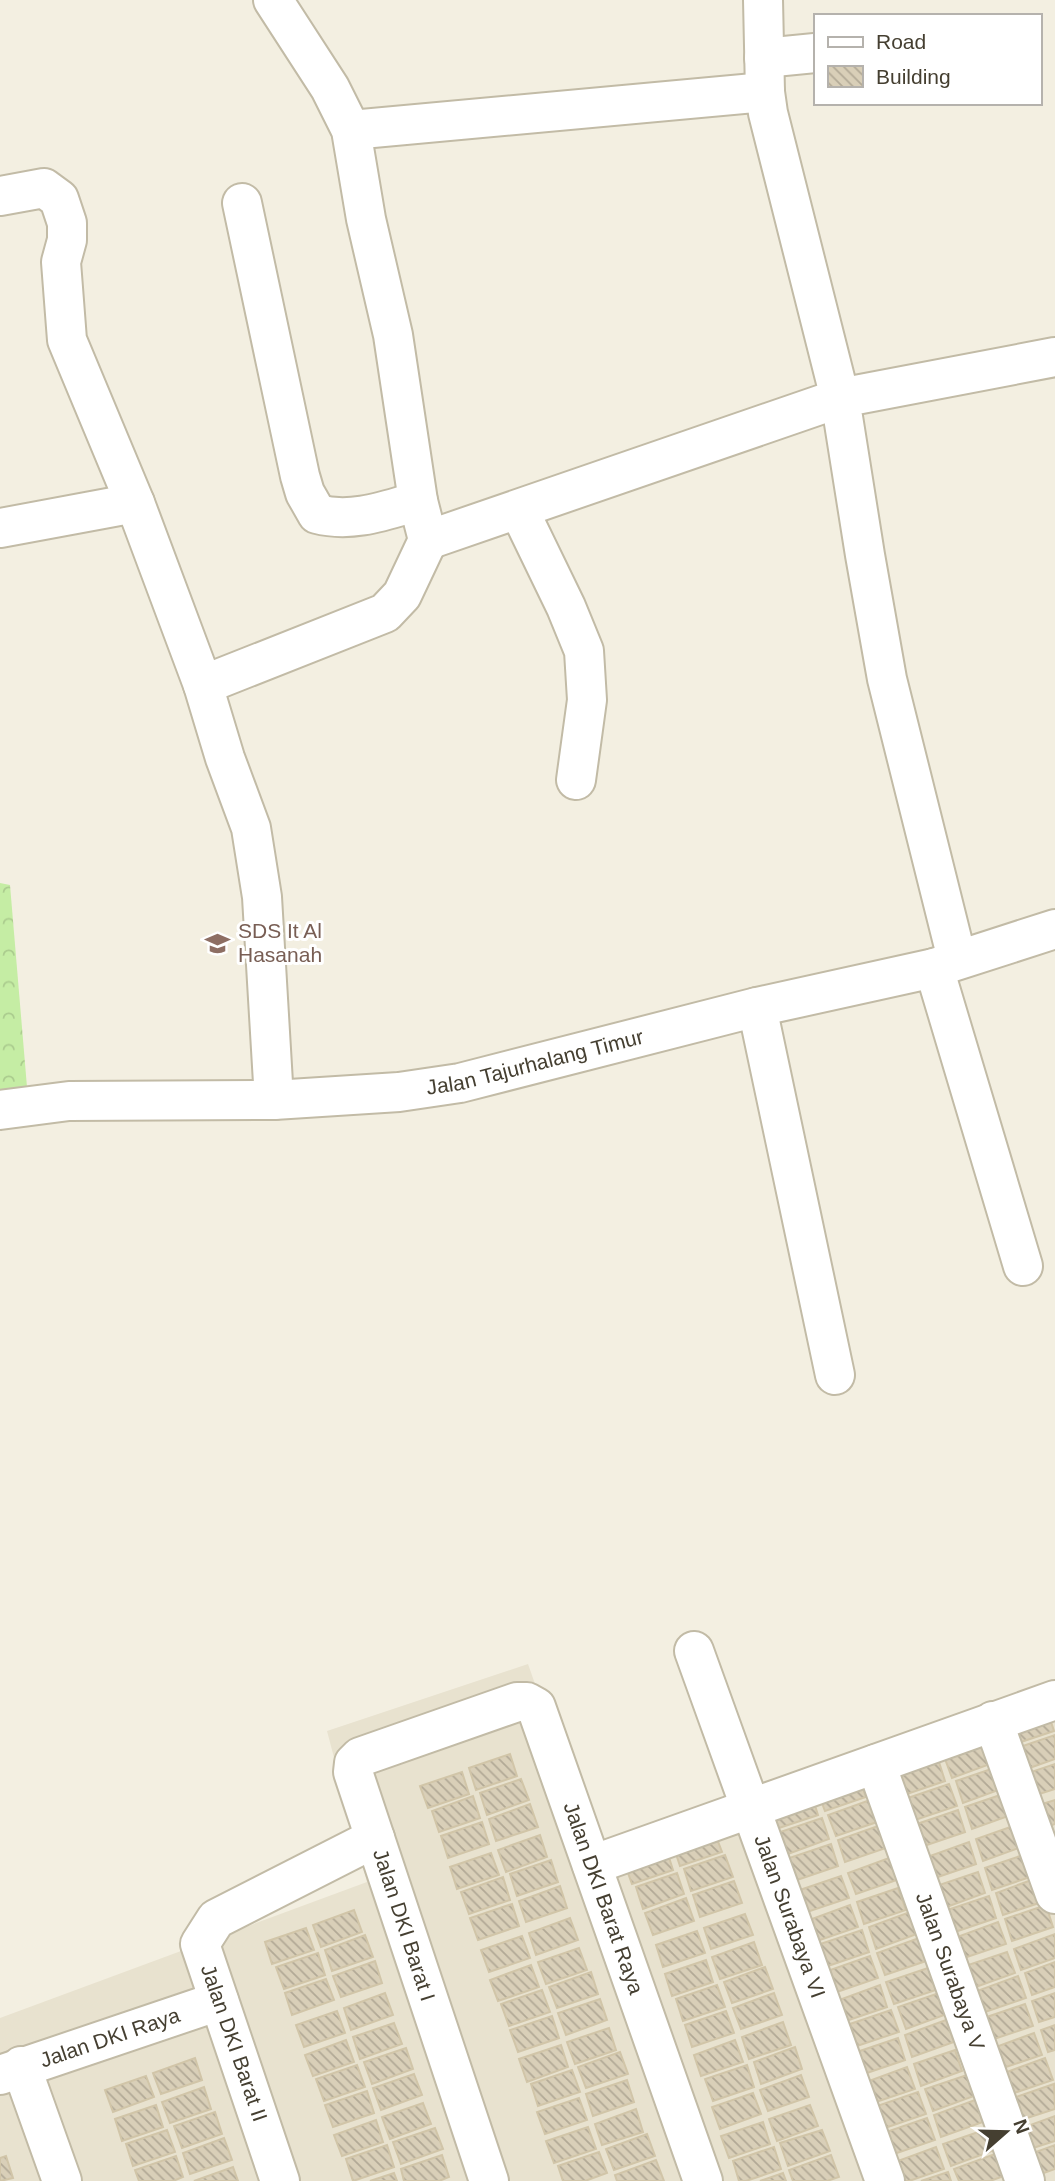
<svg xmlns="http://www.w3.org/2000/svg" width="1055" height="2181" viewBox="0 0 1055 2181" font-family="Arial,sans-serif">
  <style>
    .residential { fill: #e8e2cf }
    .forest { fill: url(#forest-crowns) }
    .building { fill: url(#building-back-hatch); stroke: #d1c5a8; stroke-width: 2 }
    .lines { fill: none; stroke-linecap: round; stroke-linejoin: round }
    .minor-casing { stroke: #c2bba6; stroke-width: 42 }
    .minor { stroke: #fff; stroke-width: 38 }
    .labels { text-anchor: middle; stroke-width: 6; stroke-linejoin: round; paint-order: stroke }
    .education-label { font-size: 21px; fill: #785e54; stroke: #fff; text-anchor: start }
    .street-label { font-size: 21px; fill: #453f31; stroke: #fff }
  </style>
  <defs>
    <pattern id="forest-crowns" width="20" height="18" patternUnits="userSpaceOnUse" patternTransform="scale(1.75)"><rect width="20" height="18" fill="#c5eda4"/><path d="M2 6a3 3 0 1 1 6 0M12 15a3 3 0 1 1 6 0" fill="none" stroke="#abcc8e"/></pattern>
    <pattern id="building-back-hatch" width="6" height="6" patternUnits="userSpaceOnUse" patternTransform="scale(1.75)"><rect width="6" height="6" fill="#d9cfb8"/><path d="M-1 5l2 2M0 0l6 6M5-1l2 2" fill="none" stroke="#b2a996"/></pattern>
  </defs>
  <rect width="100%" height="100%" fill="#f3efe1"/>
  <!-- residential -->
  <path class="residential" d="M528,1664L593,1849L1055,1679V2181H0V2018L367,1882L327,1731Z"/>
  <!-- forest -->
  <path class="forest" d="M0,883L10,885L28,1099L0,1101Z"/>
  <!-- building -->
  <g class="building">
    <path d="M1047,1710L1054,1731L1012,1745L1005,1724Z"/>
    <path d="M1055,1735V1759L1024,1770L1017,1748Z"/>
    <path d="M986,1742L993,1763L952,1778L944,1756Z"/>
    <path d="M510,1754L517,1776L476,1790L469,1768Z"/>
    <path d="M938,1759L945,1781L904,1795L897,1774Z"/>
    <path d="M1055,1764V1789L1033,1796L1025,1774Z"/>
    <path d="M997,1767L1004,1788L963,1803L956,1781Z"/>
    <path d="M462,1772L469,1794L428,1808L420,1786Z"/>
    <path d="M858,1776L866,1797L825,1811L817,1790Z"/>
    <path d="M521,1779L529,1800L487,1815L480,1793Z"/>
    <path d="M949,1784L957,1806L915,1820L908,1798Z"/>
    <path d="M811,1793L818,1815L776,1829L769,1807Z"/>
    <path d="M1006,1793L1014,1814L972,1829L965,1807Z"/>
    <path d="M473,1796L480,1818L439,1832L432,1811Z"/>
    <path d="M870,1800L877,1822L836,1836L828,1815Z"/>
    <path d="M1055,1800V1824L1044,1828L1036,1806Z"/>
    <path d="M530,1804L538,1827L496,1841L489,1819Z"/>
    <path d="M958,1810L965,1832L924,1846L917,1824Z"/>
    <path d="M822,1818L829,1839L788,1854L780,1832Z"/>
    <path d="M482,1822L489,1844L448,1858L441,1836Z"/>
    <path d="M1016,1825L1024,1846L983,1861L976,1839Z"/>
    <path d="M878,1826L886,1848L845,1862L838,1840Z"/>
    <path d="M714,1831L722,1852L680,1866L673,1845Z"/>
    <path d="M540,1835L547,1857L506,1872L498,1850Z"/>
    <path d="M969,1842L976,1864L935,1878L927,1857Z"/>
    <path d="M831,1844L838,1866L797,1880L789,1858Z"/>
    <path d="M666,1848L673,1870L632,1884L624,1862Z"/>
    <path d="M491,1853L499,1875L457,1889L450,1867Z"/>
    <path d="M1026,1854L1033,1876L992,1890L985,1868Z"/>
    <path d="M725,1855L733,1877L691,1891L684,1869Z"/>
    <path d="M889,1858L897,1880L856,1894L848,1873Z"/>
    <path d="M551,1860L558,1882L517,1896L510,1874Z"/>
    <path d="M978,1872L985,1893L944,1908L936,1886Z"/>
    <path d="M677,1873L684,1894L643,1909L636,1887Z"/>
    <path d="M841,1876L849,1898L807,1912L800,1890Z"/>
    <path d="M503,1877L510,1900L469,1914L461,1892Z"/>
    <path d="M1037,1878L1045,1901L1003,1915L996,1893Z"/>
    <path d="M734,1881L742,1903L700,1917L693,1895Z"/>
    <path d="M560,1886L567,1908L526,1922L519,1901Z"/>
    <path d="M898,1888L906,1910L864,1924L857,1902Z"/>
    <path d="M989,1896L996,1918L955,1932L947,1910Z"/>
    <path d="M686,1898L694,1921L653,1935L645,1913Z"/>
    <path d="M512,1904L519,1926L478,1940L470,1918Z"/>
    <path d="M850,1905L858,1927L817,1941L809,1920Z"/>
    <path d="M1046,1905L1053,1927L1012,1941L1005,1919Z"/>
    <path d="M354,1910L362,1932L321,1947L313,1925Z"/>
    <path d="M910,1912L917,1934L876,1949L869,1927Z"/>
    <path d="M745,1914L753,1935L711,1949L704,1928Z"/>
    <path d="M570,1918L578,1940L536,1955L529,1933Z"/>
    <path d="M998,1922L1006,1944L964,1958L957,1937Z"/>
    <path d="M306,1928L314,1950L272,1964L265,1942Z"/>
    <path d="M862,1930L869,1952L828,1966L820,1944Z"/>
    <path d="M697,1931L705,1953L663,1967L656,1945Z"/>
    <path d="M1055,1934V1958L1021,1970L1014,1949Z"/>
    <path d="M365,1935L373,1957L332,1971L325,1950Z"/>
    <path d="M522,1936L530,1958L489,1972L481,1950Z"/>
    <path d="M919,1938L926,1961L885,1975L877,1953Z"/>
    <path d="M754,1942L762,1965L720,1979L712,1957Z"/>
    <path d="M579,1948L587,1970L546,1984L538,1962Z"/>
    <path d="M1007,1952L1015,1973L973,1988L965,1966Z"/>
    <path d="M318,1953L325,1975L284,1989L276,1967Z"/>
    <path d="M870,1956L878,1978L837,1992L830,1970Z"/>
    <path d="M706,1960L713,1982L672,1996L665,1974Z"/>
    <path d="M375,1961L382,1983L341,1997L333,1976Z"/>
    <path d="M1055,1962V1987L1032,1995L1025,1973Z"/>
    <path d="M531,1965L539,1987L498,2001L490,1980Z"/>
    <path d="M765,1967L773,1989L732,2003L724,1982Z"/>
    <path d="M928,1968L936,1990L894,2004L886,1982Z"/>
    <path d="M591,1972L598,1994L557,2008L549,1987Z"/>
    <path d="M1018,1976L1026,1998L985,2012L977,1991Z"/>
    <path d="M326,1979L334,2000L292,2015L285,1993Z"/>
    <path d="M717,1985L725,2007L683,2021L676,1999Z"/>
    <path d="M880,1985L887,2007L846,2021L839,2000Z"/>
    <path d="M542,1990L550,2012L509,2026L501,2004Z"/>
    <path d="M385,1993L393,2015L351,2030L344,2008Z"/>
    <path d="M774,1993L782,2015L741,2029L733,2008Z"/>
    <path d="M939,1993L947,2014L906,2029L898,2007Z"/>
    <path d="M1055,1993V2017L1039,2022L1032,2001Z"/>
    <path d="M600,1999L607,2020L566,2035L558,2013Z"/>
    <path d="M1025,2004L1033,2026L991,2040L984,2018Z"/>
    <path d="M891,2010L899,2032L857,2046L850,2024Z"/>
    <path d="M337,2011L345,2033L304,2047L296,2025Z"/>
    <path d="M726,2011L734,2033L692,2047L685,2025Z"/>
    <path d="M552,2016L559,2038L518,2052L510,2030Z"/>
    <path d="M946,2020L954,2042L912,2057L905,2035Z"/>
    <path d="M783,2022L791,2045L749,2059L742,2037Z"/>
    <path d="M394,2023L402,2044L360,2059L353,2037Z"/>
    <path d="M1055,2025V2050L1048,2052L1041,2030Z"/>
    <path d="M609,2028L616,2050L575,2064L567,2042Z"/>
    <path d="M1034,2033L1042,2055L1000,2069L993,2048Z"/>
    <path d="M898,2038L905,2060L864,2074L857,2052Z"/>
    <path d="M346,2040L354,2062L313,2076L305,2055Z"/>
    <path d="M735,2040L743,2062L701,2076L694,2055Z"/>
    <path d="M561,2045L568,2067L527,2082L519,2059Z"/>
    <path d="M795,2047L802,2069L761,2084L754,2062Z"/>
    <path d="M406,2048L413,2069L372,2084L364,2062Z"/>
    <path d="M955,2050L962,2071L921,2086L914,2064Z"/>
    <path d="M620,2052L628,2074L586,2088L578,2067Z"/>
    <path d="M195,2058L202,2080L161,2094L153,2073Z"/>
    <path d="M1045,2058L1053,2080L1011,2094L1004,2073Z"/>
    <path d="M357,2065L365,2087L324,2101L316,2079Z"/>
    <path d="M747,2065L754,2087L713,2101L705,2079Z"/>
    <path d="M907,2067L915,2089L873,2103L866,2082Z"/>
    <path d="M572,2070L580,2092L538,2106L531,2084Z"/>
    <path d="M414,2074L422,2095L381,2110L373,2088Z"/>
    <path d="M801,2075L809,2097L768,2111L760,2090Z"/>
    <path d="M967,2075L974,2096L933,2111L925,2089Z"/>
    <path d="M146,2076L154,2097L113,2112L105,2090Z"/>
    <path d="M627,2080L634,2102L593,2116L586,2094Z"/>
    <path d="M1054,2084L1055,2109L1021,2120L1013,2098Z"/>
    <path d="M204,2087L211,2109L170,2123L162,2102Z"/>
    <path d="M367,2091L374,2113L333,2127L325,2105Z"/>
    <path d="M918,2092L926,2114L885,2128L877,2106Z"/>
    <path d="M753,2093L761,2114L720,2129L712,2107Z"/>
    <path d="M579,2098L587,2120L545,2134L537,2112Z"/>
    <path d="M975,2100L983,2122L941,2137L934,2115Z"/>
    <path d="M423,2103L431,2124L390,2139L382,2117Z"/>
    <path d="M156,2105L163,2127L122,2141L115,2119Z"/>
    <path d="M810,2105L818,2126L777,2141L769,2119Z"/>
    <path d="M636,2109L643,2132L602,2145L595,2124Z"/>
    <path d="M215,2112L222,2134L182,2148L174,2126Z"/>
    <path d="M1055,2116V2141L1030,2149L1022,2128Z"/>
    <path d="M927,2118L935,2140L894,2154L886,2132Z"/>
    <path d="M376,2120L383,2142L342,2156L334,2135Z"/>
    <path d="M763,2122L770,2144L729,2158L721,2136Z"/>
    <path d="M588,2127L596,2149L554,2163L546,2141Z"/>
    <path d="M435,2128L443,2149L401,2164L393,2142Z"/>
    <path d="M167,2130L175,2152L133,2166L126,2144Z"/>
    <path d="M822,2130L830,2151L788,2166L780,2143Z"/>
    <path d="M984,2130L992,2151L951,2166L943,2144Z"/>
    <path d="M647,2134L655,2156L614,2170L606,2149Z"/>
    <path d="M224,2138L232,2160L190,2174L183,2153Z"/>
    <path d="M387,2145L394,2167L353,2181L346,2159Z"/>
    <path d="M1055,2145V2169L1041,2174L1033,2153Z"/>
    <path d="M774,2147L781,2169L746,2181H739L733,2161Z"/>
    <path d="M936,2147L944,2169L909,2181H902L895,2162Z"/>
    <path d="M599,2152L607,2173L585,2181H563L558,2166Z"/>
    <path d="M995,2154L1004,2176L990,2181H959L954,2169Z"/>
    <path d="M442,2155L449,2177L439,2181H404L401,2169Z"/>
    <path d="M831,2155L839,2177L827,2181H793L789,2170Z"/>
    <path d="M6,2156L13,2178L0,2181V2158Z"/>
    <path d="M176,2156L183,2177L173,2181H139L135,2170Z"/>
    <path d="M656,2160L664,2181H617L615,2175Z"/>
    <path d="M233,2167L238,2181H194Z"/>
    <path d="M948,2172L951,2181H921Z"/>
    <path d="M394,2173L397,2181H370Z"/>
    <path d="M783,2173L786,2181H760Z"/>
  </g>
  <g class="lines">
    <defs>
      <g id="minor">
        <path d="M764,58L815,53"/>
        <path d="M351,130L765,92"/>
        <path d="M0,196L44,188L59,199L67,223V240L61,262L67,340L135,503L203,685L225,758L251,828L262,897L274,1100"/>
        <path d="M242,203L300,476L305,493L317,514C352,523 384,511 418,501"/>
        <path d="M519,510L566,607L584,651L587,700L576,780"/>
        <path d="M0,528L135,503"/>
        <path d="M428,540L840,398L768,113L765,92L763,0"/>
        <path d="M203,685L385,613L402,595L428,540L418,501L393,335L366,219L351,130L330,88L273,0"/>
        <path d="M957,959L887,679L865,555L840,398L1055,357"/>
        <path d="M934,968L1023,1266"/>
        <path d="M757,1007L835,1375"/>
        <path id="s1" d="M0,1110L69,1101L274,1100L399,1092L460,1083L757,1007L934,968L1055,929"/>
        <path id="s2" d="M694,1651L885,2181"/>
        <path d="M993,1721L1055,1894"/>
        <path id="s3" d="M876,1764L1025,2181"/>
        <path d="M592,1865L1055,1700"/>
        <path d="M21,2066L62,2181"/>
        <path id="s4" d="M0,2075L219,2001"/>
        <path d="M280,2181L200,1944L216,1919L375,1838"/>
        <path id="s5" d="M489,2181L353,1772L354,1763L360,1757L517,1702H527L536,1707L703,2181"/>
      </g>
    </defs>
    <!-- minor casing -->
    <use href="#minor" class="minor-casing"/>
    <!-- minor -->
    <use href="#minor" class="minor"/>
  </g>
  <!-- icons -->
  <defs>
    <symbol id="school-bare" viewBox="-9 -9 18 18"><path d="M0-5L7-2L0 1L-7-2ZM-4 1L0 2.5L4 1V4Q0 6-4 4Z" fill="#8d6e63" stroke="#fff" stroke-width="2.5" paint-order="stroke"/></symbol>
  </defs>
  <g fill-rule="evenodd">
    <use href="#school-bare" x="200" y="926" width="35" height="35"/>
  </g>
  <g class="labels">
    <!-- education labels -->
    <g class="education-label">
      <text x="238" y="938">SDS It Al<tspan x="238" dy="24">Hasanah</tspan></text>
    </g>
    <!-- street labels -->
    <g class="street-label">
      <text dy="7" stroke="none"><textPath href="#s1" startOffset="539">Jalan Tajurhalang Timur</textPath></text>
      <text dy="7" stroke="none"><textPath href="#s5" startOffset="838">Jalan DKI Barat Raya</textPath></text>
      <text dy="7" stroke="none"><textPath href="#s2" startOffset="282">Jalan Surabaya VI</textPath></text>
      <text transform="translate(404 1925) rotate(72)" y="7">Jalan DKI Barat I</text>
      <text dy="7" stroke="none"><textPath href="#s3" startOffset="220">Jalan Surabaya V</textPath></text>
      <text dy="7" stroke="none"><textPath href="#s4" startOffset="116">Jalan DKI Raya</textPath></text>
      <text transform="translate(234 2043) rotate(71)" y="7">Jalan DKI Barat II</text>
    </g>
  </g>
  <!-- legend -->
  <rect x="814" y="14" width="228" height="91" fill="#ffffff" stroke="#b5b2ad" stroke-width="2"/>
  <rect x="828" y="37" width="35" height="10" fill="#ffffff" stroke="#b5b2ad" stroke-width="2"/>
  <text x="876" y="49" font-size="21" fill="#453f31">Road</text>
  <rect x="828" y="66" width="35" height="21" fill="url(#building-back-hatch)" stroke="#b5b2ad" stroke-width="2"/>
  <text x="876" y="84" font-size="21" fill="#453f31">Building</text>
  <!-- north arrow -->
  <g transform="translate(1006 2132) rotate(70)" stroke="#ffffff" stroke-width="5" paint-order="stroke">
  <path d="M0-5L12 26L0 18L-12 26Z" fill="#453f31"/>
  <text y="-10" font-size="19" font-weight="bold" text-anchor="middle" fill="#453f31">N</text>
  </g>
</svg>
